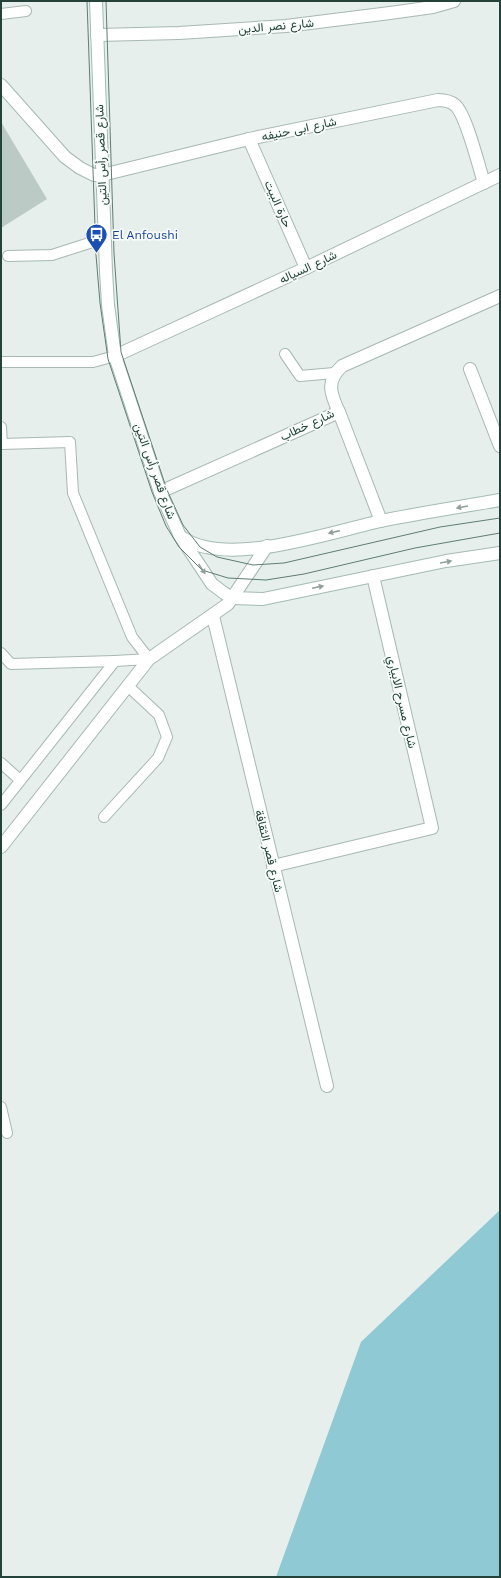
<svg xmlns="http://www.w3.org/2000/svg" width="501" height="1578" viewBox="0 0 501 1578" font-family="'Work Sans',Vazirmatn,sans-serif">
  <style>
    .water { fill: #8ec9d4 }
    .building { fill: #bbcac4 }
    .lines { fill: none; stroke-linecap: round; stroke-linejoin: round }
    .lane-casing { stroke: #a8b8b2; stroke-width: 12 }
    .street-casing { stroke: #a8b8b2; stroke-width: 14 }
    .secondary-casing { stroke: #a4bbb3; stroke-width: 14 }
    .lane { stroke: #fff; stroke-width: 10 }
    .street { stroke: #fff; stroke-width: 12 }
    .secondary { stroke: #fff; stroke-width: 12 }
    .tram { stroke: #5f7d75; stroke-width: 1 }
    .oneway { fill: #92a09c }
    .labels { text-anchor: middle; stroke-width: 3.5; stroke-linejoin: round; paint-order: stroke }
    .street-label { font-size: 12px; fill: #24423a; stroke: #f7fbf9 }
    .transit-label { font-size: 12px; fill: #164399; stroke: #f7fbf9; text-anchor: start }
  </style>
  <rect width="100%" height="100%" fill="#e6efeb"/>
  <!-- water -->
  <path class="water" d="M500,1210V1577H276L361,1342Z"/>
  <!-- building -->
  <path class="building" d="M1,122L47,199L1,228Z"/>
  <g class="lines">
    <defs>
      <g id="lane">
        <path d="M1,14L26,11"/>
        <path d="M8,256L52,255L105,238"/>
        <path d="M285,354L300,376L334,373"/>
        <path d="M1,362H93L115,356"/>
        <path d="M1,427L2,444L70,442L73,493L132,637L149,659"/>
        <path d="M1,653L11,664L115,661"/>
        <path d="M1,763L20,780"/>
        <path d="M1,805L115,661L149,659"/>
        <path d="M104,817L158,758L167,737L159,715L128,686"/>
        <path d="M1,1107L7,1133"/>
      </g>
      <g id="street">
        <path d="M97,35L179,33L286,26L390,13L433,7L454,1"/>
        <path d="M1,85L65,157L80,168L94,175H102L249,139L438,100C445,100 450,101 455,105C466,114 479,167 484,183"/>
        <path d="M249,139L306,268"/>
        <path d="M115,356L306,268L500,175"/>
        <path d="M470,369L500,446"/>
        <path d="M339,412L381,521"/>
        <path d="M160,492L339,412C330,393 326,381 342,366L500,296"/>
        <path d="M213,616L327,1086"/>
        <path d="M1,847L149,659L228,604L267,546"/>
        <path d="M273,866L432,828L373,576"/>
      </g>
      <g id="secondary">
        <path d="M96,1L106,271L108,305L115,356L160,492L180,536L212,584L224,593L232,598L263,599L446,561L500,553"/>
        <path d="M183,538C228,568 330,532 381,521C420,513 460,507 500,500"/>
      </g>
    </defs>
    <!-- lane casing -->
    <use href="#lane" class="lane-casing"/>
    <!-- street casing -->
    <use href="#street" class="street-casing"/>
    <!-- secondary casing -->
    <use href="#secondary" class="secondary-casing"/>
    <!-- lane -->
    <use href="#lane" class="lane"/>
    <!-- street -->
    <use href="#street" class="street"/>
    <!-- secondary -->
    <use href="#secondary" class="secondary"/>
    <!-- tram -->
    <g class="tram">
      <path d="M87,1L96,255L100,303L108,359L152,492L166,526L179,547L202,570L228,578L266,580L304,574L415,548L500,533"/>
      <path d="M106,1L114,253L121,352L167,490L183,525L200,547L217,557L253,565L284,563L440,527L500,518"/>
    </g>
  </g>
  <!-- one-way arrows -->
  <defs><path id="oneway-solid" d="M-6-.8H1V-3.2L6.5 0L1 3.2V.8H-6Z"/></defs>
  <g class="oneway">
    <use href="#oneway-solid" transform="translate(462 507) rotate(170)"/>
    <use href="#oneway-solid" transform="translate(334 532) rotate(167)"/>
    <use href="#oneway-solid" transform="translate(446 562) rotate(-10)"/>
    <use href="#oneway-solid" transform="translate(202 569) rotate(56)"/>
    <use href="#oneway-solid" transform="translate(318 587) rotate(-12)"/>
  </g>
  <!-- icons -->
  <defs>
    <symbol id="bus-pin" viewBox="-11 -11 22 30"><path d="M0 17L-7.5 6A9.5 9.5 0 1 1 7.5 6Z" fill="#1a4fb4" stroke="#f7fbf9"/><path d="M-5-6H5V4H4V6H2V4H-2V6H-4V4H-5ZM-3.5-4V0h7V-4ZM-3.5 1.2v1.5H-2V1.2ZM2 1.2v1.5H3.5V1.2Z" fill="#fff"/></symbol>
  </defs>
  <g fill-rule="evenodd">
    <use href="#bus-pin" x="84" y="222" width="25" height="34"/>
  </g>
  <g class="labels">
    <!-- street labels -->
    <g class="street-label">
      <text transform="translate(276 26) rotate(-5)" y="4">شارع نصر الدين</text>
      <text transform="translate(299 129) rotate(-12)" y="4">شارع ابى حنيفه</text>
      <text transform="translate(101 155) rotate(-92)" y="4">شارع قصر رأس التين</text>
      <text transform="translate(278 204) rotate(66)" y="4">حارة البيت</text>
      <text transform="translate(308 267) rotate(-25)" y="4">شارع السياله</text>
      <text transform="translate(307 425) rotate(-25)" y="4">شارع خطاب</text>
      <text transform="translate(155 471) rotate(70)" y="4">شارع قصر رأس التين</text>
      <text transform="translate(402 702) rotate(77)" y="4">شارع مسرح الابياري</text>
      <text transform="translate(269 851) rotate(76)" y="4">شارع قصر الثقافة</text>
    </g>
    <!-- transit labels -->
    <g class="transit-label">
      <text x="112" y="239">El Anfoushi</text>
    </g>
  </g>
  <!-- border -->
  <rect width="501" height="1578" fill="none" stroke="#24423a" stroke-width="4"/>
</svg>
